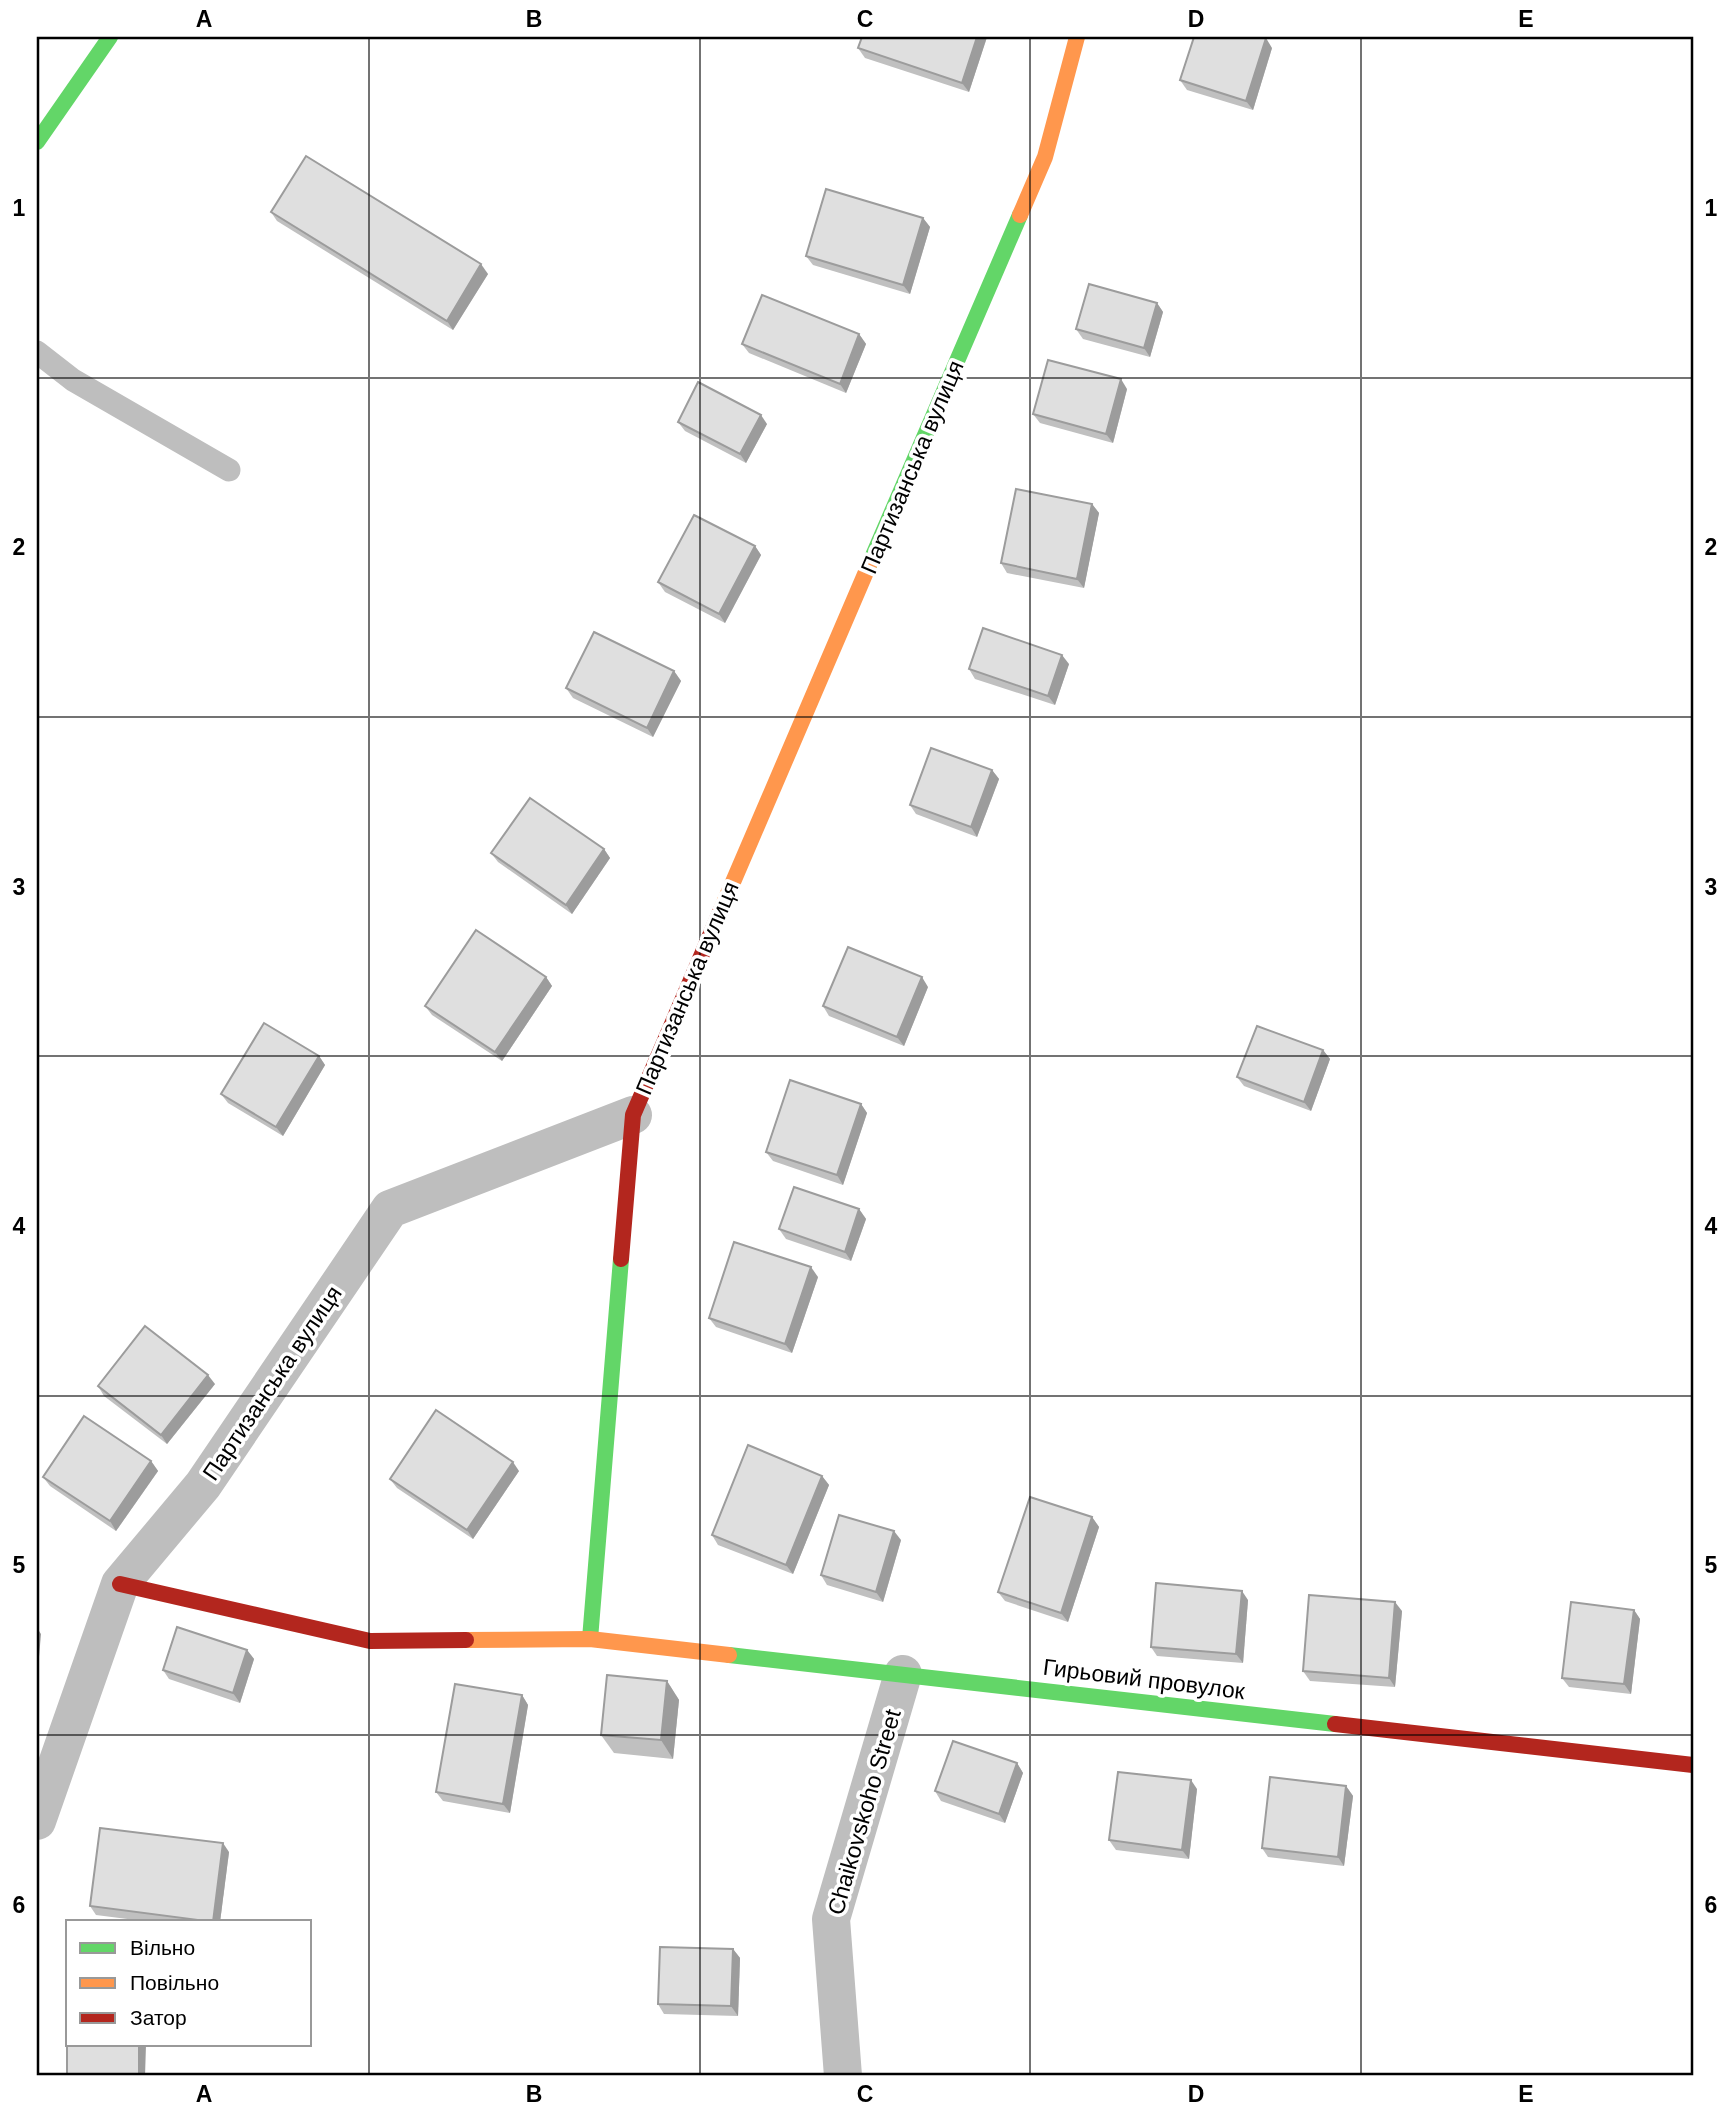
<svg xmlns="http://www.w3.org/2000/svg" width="1730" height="2113" viewBox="0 0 1730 2113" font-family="Arial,sans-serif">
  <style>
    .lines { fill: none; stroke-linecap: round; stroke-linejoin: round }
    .lane { stroke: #bebebe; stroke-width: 23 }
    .street { stroke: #bebebe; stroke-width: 38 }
    .fast { stroke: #63d668; stroke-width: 16 }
    .slow { stroke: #ff974d; stroke-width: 16 }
    .jam { stroke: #b3261e; stroke-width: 16 }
    .wall { fill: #c0c0c0 }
    .shaded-wall { fill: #9c9c9c }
    .building { fill: #dfdfdf; stroke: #9c9c9c; stroke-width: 2 }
    .grid { fill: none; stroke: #000; stroke-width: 2; stroke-opacity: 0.55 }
    .labels { text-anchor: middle; stroke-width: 7; stroke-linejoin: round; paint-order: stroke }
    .street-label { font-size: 23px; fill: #000; stroke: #fff }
    .neatline { fill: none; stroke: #000; stroke-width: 2.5 }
    .grid-label { font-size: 23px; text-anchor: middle; font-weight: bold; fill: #000 }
  </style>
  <rect width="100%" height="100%" fill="#fff"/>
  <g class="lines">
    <!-- lane -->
    <path class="lane" d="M37,352L73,380L229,470"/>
    <!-- street -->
    <g class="street">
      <path d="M37,1821L120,1584L203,1485L390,1209L633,1115"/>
      <path d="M843,2076L831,1919L903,1674"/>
    </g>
    <!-- fast -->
    <g class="fast">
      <path d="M37,142L110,37"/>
      <path d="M869,565L1020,215"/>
      <path d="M590,1639L621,1259"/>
      <path d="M729,1655L1335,1724"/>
    </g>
    <!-- slow -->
    <g class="slow">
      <path d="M1020,215L1045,157L1077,37"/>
      <path d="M721,910L869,565"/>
      <path d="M466,1640L590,1639L729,1655"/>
    </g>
    <!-- jam -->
    <g class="jam">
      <path d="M621,1259L633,1115L721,910"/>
      <path d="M120,1584L370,1641L466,1640"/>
      <path d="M1335,1724L1693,1765"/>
    </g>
  </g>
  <!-- wall -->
  <g class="wall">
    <path d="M862,37H987L969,92L865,58L858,48Z"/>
    <path d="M1272,48L1253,110L1187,90L1180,80Z"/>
    <path d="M271,212L488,274L453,330L277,221Z"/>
    <path d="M923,218L930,227L910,294L813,265L806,256Z"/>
    <path d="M1157,303L1163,312L1150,357L1083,339L1076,329Z"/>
    <path d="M859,334L866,344L846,393L749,353L742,344Z"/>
    <path d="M1127,389L1113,443L1040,423L1033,414Z"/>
    <path d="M678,422L767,424L746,463L685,431Z"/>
    <path d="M1092,504L1099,513L1084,588L1007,573L1001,563Z"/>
    <path d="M755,546L761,555L725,623L665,592L658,582Z"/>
    <path d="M1069,664L1055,705L975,679L969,669Z"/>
    <path d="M674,671L681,681L653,737L573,698L566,688Z"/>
    <path d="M992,770L999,779L977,837L916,814L910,805Z"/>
    <path d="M604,849L610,858L572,914L498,862L491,853Z"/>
    <path d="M546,977L552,986L502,1061L432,1015L425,1006Z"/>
    <path d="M928,987L904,1046L829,1016L823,1006Z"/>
    <path d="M1323,1050L1330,1059L1311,1111L1244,1086L1237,1077Z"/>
    <path d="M319,1056L325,1065L283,1136L228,1103L221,1094Z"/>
    <path d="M861,1104L867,1113L843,1185L773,1161L766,1152Z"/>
    <path d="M859,1209L866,1219L851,1261L786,1239L779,1229Z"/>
    <path d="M818,1277L792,1353L716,1327L709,1318Z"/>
    <path d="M215,1384L167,1444L104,1396L98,1386Z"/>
    <path d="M151,1461L158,1471L116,1531L50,1486L43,1477Z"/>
    <path d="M519,1471L473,1539L397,1488L390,1479Z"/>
    <path d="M822,1476L829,1485L793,1574L718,1545L712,1535Z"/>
    <path d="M1092,1517L1099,1527L1068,1622L1005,1601L998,1592Z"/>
    <path d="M901,1540L883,1602L827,1585L821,1575Z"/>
    <path d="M1248,1600L1243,1663L1157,1656L1151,1647Z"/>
    <path d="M1634,1610L1640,1619L1631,1694L1569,1687L1562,1678Z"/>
    <path d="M1402,1611L1395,1687L1310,1681L1303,1671Z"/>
    <path d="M247,1650L254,1659L240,1703L169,1679L163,1670Z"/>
    <path d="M667,1681L679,1700L673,1759L614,1753L601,1735Z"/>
    <path d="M522,1695L528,1705L510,1813L443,1801L436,1792Z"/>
    <path d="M1017,1763L1023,1773L1005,1823L941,1801L935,1791Z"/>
    <path d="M1346,1786L1353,1796L1344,1866L1268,1857L1262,1848Z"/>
    <path d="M1197,1789L1189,1859L1116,1850L1109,1840Z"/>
    <path d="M229,1852L220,1922H151L96,1915L90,1906Z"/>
    <path d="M733,1949L740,1958L738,2016L664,2014L658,2004Z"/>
  </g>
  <!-- shaded-wall -->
  <g class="shaded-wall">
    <path d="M977,37H987L969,92L962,83Z"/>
    <path d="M1266,38L1272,48L1253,110L1246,101Z"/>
    <path d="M923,218L930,227L910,294L903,285Z"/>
    <path d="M481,264L488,274L453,330L447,321Z"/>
    <path d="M1157,303L1163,312L1150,357L1144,348Z"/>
    <path d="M859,334L866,344L846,393L840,384Z"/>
    <path d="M1121,379L1127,389L1113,443L1106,434Z"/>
    <path d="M761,415L767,424L746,463L740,454Z"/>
    <path d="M1092,504L1099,513L1084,588L1077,579Z"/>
    <path d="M755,546L761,555L725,623L719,614Z"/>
    <path d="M1062,655L1069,664L1055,705L1048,696Z"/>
    <path d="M674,671L681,681L653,737L647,728Z"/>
    <path d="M992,770L999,779L977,837L971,827Z"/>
    <path d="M604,849L610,858L572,914L566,905Z"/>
    <path d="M546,977L552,986L502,1061L495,1052Z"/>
    <path d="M922,977L928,987L904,1046L897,1037Z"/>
    <path d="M1323,1050L1330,1059L1311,1111L1304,1102Z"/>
    <path d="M319,1056L325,1065L283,1136L276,1127Z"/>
    <path d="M861,1104L867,1113L843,1185L837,1175Z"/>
    <path d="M859,1209L866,1219L851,1261L845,1252Z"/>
    <path d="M811,1267L818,1277L792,1353L785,1344Z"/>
    <path d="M208,1375L215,1384L167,1444L161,1435Z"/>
    <path d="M151,1461L158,1471L116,1531L110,1521Z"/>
    <path d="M513,1462L519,1471L473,1539L467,1530Z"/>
    <path d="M822,1476L829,1485L793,1574L786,1565Z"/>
    <path d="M1092,1517L1099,1527L1068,1622L1061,1613Z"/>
    <path d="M894,1531L901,1540L883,1602L876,1592Z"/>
    <path d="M1242,1591L1248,1600L1243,1663L1236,1654Z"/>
    <path d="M1395,1602L1402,1611L1395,1687L1389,1678Z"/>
    <path d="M1634,1610L1640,1619L1631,1694L1624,1684Z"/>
    <path d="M37,1628L41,1634L37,1680Z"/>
    <path d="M247,1650L254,1659L240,1703L233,1693Z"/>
    <path d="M667,1681L679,1700L673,1759L661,1740Z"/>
    <path d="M522,1695L528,1705L510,1813L503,1804Z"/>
    <path d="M1017,1763L1023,1773L1005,1823L999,1814Z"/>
    <path d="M1191,1780L1197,1789L1189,1859L1182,1850Z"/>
    <path d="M1346,1786L1353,1796L1344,1866L1338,1857Z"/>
    <path d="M223,1843L229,1852L220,1922H213Z"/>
    <path d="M733,1949L740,1958L738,2016L731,2006Z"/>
    <path d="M139,2045H146L145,2076H139Z"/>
  </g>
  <!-- building -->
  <g class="building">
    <path d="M862,37H977L962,83L858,48Z"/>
    <path d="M1194,37H1261L1266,38L1246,101L1180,80Z"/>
    <path d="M306,156L481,264L447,321L271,212Z"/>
    <path d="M826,189L923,218L903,285L806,256Z"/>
    <path d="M1089,284L1157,303L1144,348L1076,329Z"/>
    <path d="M762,295L859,334L840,384L742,344Z"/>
    <path d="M1048,360L1121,379L1106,434L1033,414Z"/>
    <path d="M698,382L761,415L740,454L678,422Z"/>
    <path d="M1016,489L1092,504L1077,579L1001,563Z"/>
    <path d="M694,515L755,546L719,614L658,582Z"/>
    <path d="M983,628L1062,655L1048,696L969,669Z"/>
    <path d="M594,632L674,671L647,728L566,688Z"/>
    <path d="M931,748L992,770L971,827L910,805Z"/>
    <path d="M530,798L604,849L566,905L491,853Z"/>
    <path d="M476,930L546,977L495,1052L425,1006Z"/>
    <path d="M848,947L922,977L897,1037L823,1006Z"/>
    <path d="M264,1023L319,1056L276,1127L221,1094Z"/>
    <path d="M1257,1026L1323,1050L1304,1102L1237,1077Z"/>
    <path d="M790,1080L861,1104L837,1175L766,1152Z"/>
    <path d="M794,1187L859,1209L845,1252L779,1229Z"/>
    <path d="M734,1242L811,1267L785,1344L709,1318Z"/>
    <path d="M145,1326L208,1375L161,1435L98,1386Z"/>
    <path d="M436,1410L513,1462L467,1530L390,1479Z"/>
    <path d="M84,1416L151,1461L110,1521L43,1477Z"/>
    <path d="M748,1445L822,1476L786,1565L712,1535Z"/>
    <path d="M1030,1497L1092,1517L1061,1613L998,1592Z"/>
    <path d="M839,1515L894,1531L876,1592L821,1575Z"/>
    <path d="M1156,1583L1242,1591L1236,1654L1151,1647Z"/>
    <path d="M1309,1595L1395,1602L1389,1678L1303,1671Z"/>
    <path d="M1571,1602L1634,1610L1624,1684L1562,1678Z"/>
    <path d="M177,1627L247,1650L233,1693L163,1670Z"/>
    <path d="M607,1675L667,1681L661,1740L601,1735Z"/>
    <path d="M455,1684L522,1695L503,1804L436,1792Z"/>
    <path d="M953,1741L1017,1763L999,1814L935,1791Z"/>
    <path d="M1118,1772L1191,1780L1182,1850L1109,1840Z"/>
    <path d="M1270,1777L1346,1786L1338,1857L1262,1848Z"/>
    <path d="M100,1828L223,1843L213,1922L90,1906Z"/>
    <path d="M660,1947L733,1949L731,2006L658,2004Z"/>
    <path d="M67,2005L68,2045H139V2076H67Z"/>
  </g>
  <!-- grid -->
  <path class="grid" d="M369,37V2076M700,37V2076M1030,37V2076M1361,37V2076M37,378H1693M37,717H1693M37,1056H1693M37,1396H1693M37,1735H1693"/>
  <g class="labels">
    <!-- street labels -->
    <g class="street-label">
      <text transform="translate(912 467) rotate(-67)" y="8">Партизанська вулиця</text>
      <text transform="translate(687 988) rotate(-67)" y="8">Партизанська вулиця</text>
      <text transform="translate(272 1383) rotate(-56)" y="8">Партизанська вулиця</text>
      <text transform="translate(1144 1679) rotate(7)" y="8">Гирьовий провулок</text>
      <text transform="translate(864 1812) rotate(-74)" y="8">Chaikovskoho Street</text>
    </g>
  </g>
  <!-- border -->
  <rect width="1730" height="2113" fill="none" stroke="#ffffff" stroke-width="77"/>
  <!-- legend -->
  <rect x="66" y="1920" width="245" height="126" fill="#ffffff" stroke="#999999" stroke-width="2"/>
  <rect x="80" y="1943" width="35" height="10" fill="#63d668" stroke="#999999" stroke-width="2"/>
  <text x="130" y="1955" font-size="21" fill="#000000">Вільно</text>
  <rect x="80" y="1978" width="35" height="10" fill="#ff974d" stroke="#999999" stroke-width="2"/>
  <text x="130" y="1990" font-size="21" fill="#000000">Повільно</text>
  <rect x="80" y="2013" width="35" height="10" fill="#b3261e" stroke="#999999" stroke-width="2"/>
  <text x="130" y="2025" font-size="21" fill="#000000">Затор</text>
  <rect x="38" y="38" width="1654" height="2036" class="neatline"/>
  <g class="grid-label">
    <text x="204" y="27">A</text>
    <text x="534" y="27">B</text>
    <text x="865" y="27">C</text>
    <text x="1196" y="27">D</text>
    <text x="1526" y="27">E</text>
    <text x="19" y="216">1</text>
    <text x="1711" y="216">1</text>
    <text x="19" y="555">2</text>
    <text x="1711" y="555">2</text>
    <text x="19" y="895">3</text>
    <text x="1711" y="895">3</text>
    <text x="19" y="1234">4</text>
    <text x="1711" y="1234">4</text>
    <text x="19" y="1573">5</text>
    <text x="1711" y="1573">5</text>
    <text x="19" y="1913">6</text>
    <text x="1711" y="1913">6</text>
    <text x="204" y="2102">A</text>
    <text x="534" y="2102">B</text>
    <text x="865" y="2102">C</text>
    <text x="1196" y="2102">D</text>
    <text x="1526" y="2102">E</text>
  </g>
</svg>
